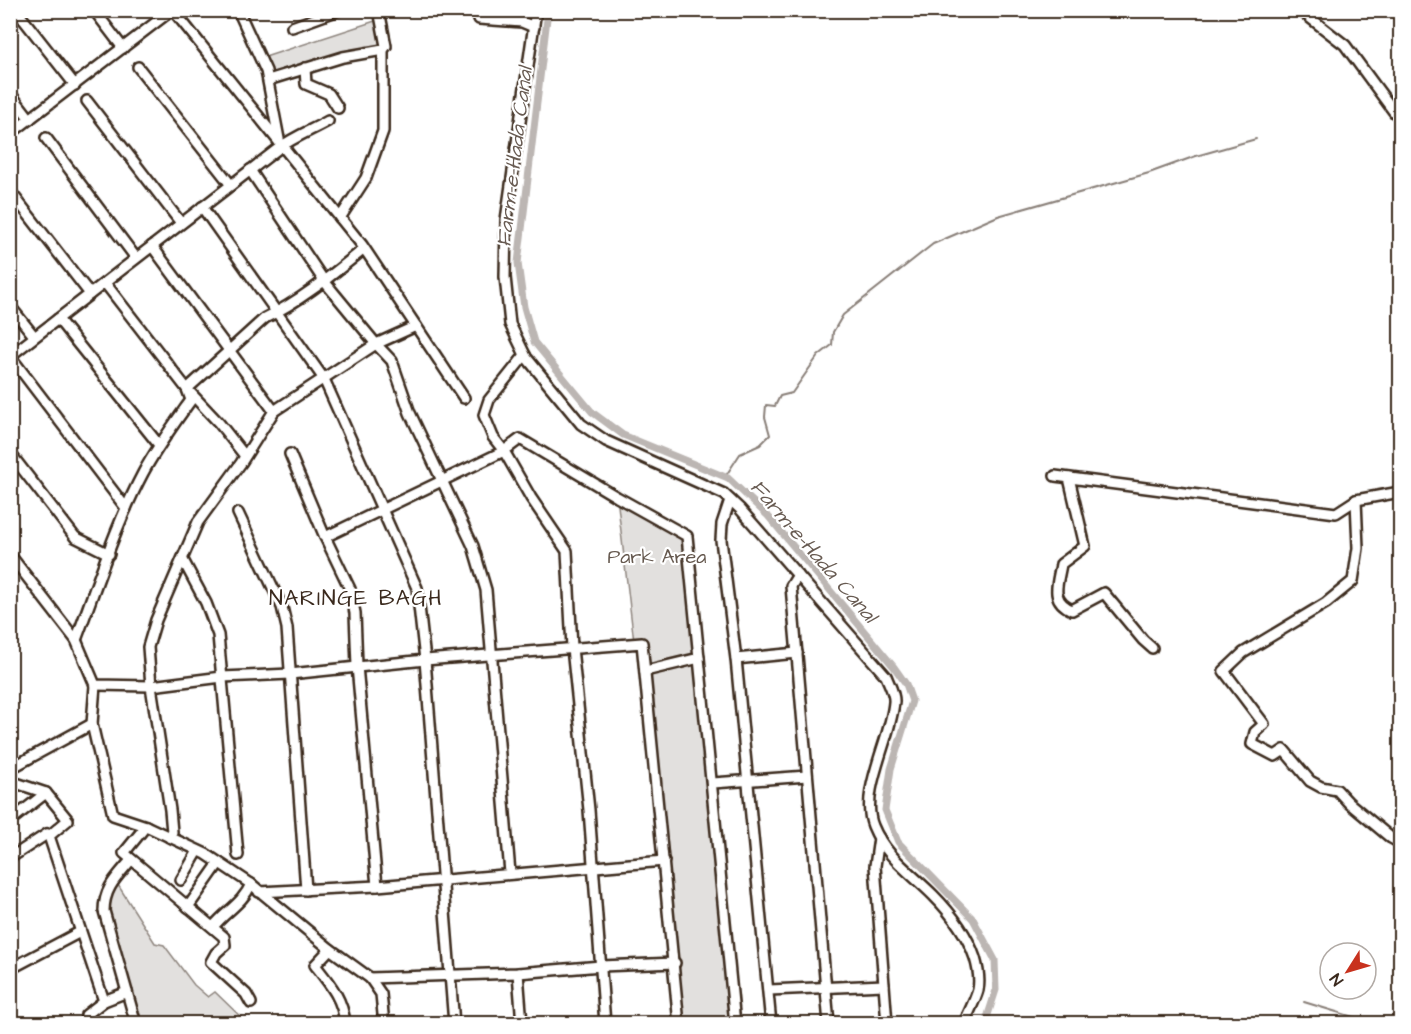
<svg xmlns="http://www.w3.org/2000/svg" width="1411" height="1034" viewBox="0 0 1411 1034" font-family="'Architects Daughter',sans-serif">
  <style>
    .green { fill: #e2e0de; stroke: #8e857e; stroke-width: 1.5 }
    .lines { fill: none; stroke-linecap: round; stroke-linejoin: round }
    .stream { stroke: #887e77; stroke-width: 2 }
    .canal { stroke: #bcb6b3; stroke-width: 7 }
    .minor-casing { stroke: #3b2a1e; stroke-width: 14 }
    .minor { stroke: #fff; stroke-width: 9 }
    .labels { text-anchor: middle; stroke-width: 4.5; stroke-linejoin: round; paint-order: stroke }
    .park-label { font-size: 20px; fill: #65584e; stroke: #fff }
    .water-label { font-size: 21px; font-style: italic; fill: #685b52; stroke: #fff }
    .quarter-label { font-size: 22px; letter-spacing: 1.5px; fill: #3b2a1e; stroke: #fff }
  </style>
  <rect width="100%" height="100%" fill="#fff"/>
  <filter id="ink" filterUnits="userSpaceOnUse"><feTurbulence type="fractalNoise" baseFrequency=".0167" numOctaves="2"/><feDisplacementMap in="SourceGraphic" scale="12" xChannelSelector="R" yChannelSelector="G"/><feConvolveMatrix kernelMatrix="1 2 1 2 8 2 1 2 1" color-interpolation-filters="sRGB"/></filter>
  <g filter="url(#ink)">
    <!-- green -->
    <g class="green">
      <path d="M378,20L381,48L272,74L265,57Z"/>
      <path d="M617,497L687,536L735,1023H679L642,643L634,642Z"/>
      <path d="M118,885L155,943L164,945L194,985L208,997L215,992L247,1023H138L110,921L108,898L113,887Z"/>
    </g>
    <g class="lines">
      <!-- stream -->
      <g class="stream">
        <path d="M725,477L740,454L760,445L770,435L765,417L766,405L775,406L780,396L792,393L818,356L832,345L833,332L843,315L933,244L998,216L1149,173L1196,156L1256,139"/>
        <path d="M1304,1002L1376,1024"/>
      </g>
      <!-- canal -->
      <path class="canal" d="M548,10L518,263L524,307L534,342L592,412L623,435L728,478L768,516L894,667L906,684L912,701L891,769L885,810L898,842L973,919L995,960L996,990L985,1024"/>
      <defs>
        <g id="minor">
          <path d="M16,10L75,85"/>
          <path d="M94,10L123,48"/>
          <path d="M173,10L362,245L416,326"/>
          <path d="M238,10L266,71L280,144"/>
          <path d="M536,10L506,220L505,277L510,324L526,357L581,424L606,441L724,494L740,509L886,676C889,684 895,694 894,702C891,739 859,792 873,826C885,856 911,873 933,895C951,913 967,934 975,958C978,968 980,980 978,990C975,1001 968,1013 964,1024"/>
          <path d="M1300,10L1345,45L1395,113L1400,111"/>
          <path d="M479,19L522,22L534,27"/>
          <path d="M292,27L339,10"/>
          <path d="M138,67L231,185"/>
          <path d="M305,68L306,84L329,94L338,108"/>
          <path d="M268,80L343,57L383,50"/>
          <path d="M10,93L30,119"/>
          <path d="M87,101L181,223"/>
          <path d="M10,134L172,10"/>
          <path d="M46,138L136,258"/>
          <path d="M250,170L324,281L376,344L392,361L410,413L473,546L486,590L510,873"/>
          <path d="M10,191L90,294"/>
          <path d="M202,207L324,379L417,588L425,660L454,1024"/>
          <path d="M340,218L366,178L383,131V50L386,46L379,10"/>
          <path d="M152,246L274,411"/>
          <path d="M105,283L187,389L219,423L245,456"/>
          <path d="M10,306L34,336"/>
          <path d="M58,319L159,445"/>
          <path d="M525,355L489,400L484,415L493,437L504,451L531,498L567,551L572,648L589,810L605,1024"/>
          <path d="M10,356L279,148C294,137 312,130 328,121"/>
          <path d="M10,356L126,508"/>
          <path d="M10,453L75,537L109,554"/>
          <path d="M290,454L325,537L350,589L355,613L357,666L377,886"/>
          <path d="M1055,476L1336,513L1356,500L1400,492"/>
          <path d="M1069,478L1085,546L1061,564C1058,584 1049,600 1072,610L1104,593L1143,640L1152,648"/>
          <path d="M730,500L722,524L721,540L736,659L771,1024"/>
          <path d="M1356,500L1358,548L1353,581L1326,603L1243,653L1224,671L1264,724L1255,732L1252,744L1275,756L1284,750L1310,781L1321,787L1337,790L1349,803L1391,838L1400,843"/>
          <path d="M238,513L282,607L287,628L306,890"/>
          <path d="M325,537L504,451L520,439L617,497L687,536L735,1024"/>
          <path d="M10,555L76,640L95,685L151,686L222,677L290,674L425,660L642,643L679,1024"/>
          <path d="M183,560L206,603L218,635L238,855"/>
          <path d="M798,575L791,586L829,1024"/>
          <path d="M76,640C97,585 115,526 143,473C157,447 174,424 191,400L187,389L265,318C301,301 333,274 364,249"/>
          <path d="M736,659L797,653"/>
          <path d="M645,671L699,658"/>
          <path d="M95,685L92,724L113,815L146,826L206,854L251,884L330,949L370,978L381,994L384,1024"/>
          <path d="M10,770L13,767L92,724"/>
          <path d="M10,781L46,793L68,820L49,836L104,1001L127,992L136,1024"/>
          <path d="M713,783L807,776"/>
          <path d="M10,821L46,793"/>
          <path d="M146,826L124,853L224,937L225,945L216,953L211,962L246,994L251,1003"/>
          <path d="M169,837L172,832L170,810L151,686L148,647L156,620L198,522L241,463L274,411L376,344L416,326L464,398"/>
          <path d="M879,838L875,866L887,1024"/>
          <path d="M10,858L47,834L49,836"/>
          <path d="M181,880L198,851"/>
          <path d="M259,892L377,886L664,861"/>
          <path d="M188,907L219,863"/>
          <path d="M213,927C226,911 243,903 251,884"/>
          <path d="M330,949L315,965C330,984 343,999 345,1024"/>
          <path d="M10,969L80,932"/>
          <path d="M518,973L522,1024"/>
          <path d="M370,978L518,973L601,966L675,963"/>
          <path d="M769,990L884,985"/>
          <path d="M127,992L104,911C104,888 117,877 131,860"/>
          <path d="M85,1024L86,1015L104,1001"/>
        </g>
      </defs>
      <!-- minor casing -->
      <use href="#minor" class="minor-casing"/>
      <!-- minor -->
      <use href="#minor" class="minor"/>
    </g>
  </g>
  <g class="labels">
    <!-- park labels -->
    <g class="park-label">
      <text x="657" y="563">Park Area</text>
    </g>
    <!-- water labels -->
    <g class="water-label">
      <text transform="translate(514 157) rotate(-83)" y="7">Farm-e-Hada Canal</text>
      <text transform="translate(814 551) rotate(49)" y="7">Farm-e-Hada Canal</text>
    </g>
    <!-- quarter labels -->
    <g class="quarter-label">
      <text x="356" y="605">NARINGE BAGH</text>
    </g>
  </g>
  <!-- margin -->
  <rect width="1411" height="1034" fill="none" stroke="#fff" stroke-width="36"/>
  <rect x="18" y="18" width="1375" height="998" fill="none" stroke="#3b2a1e" stroke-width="2" filter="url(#ink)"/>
  <!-- north arrow -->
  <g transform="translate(1348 971) rotate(233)"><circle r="28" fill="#ffffff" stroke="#b1aaa5" stroke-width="1.5"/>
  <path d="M0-4.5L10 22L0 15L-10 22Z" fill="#c8321e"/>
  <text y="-9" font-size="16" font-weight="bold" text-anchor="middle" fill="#3b2a1e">N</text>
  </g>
</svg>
